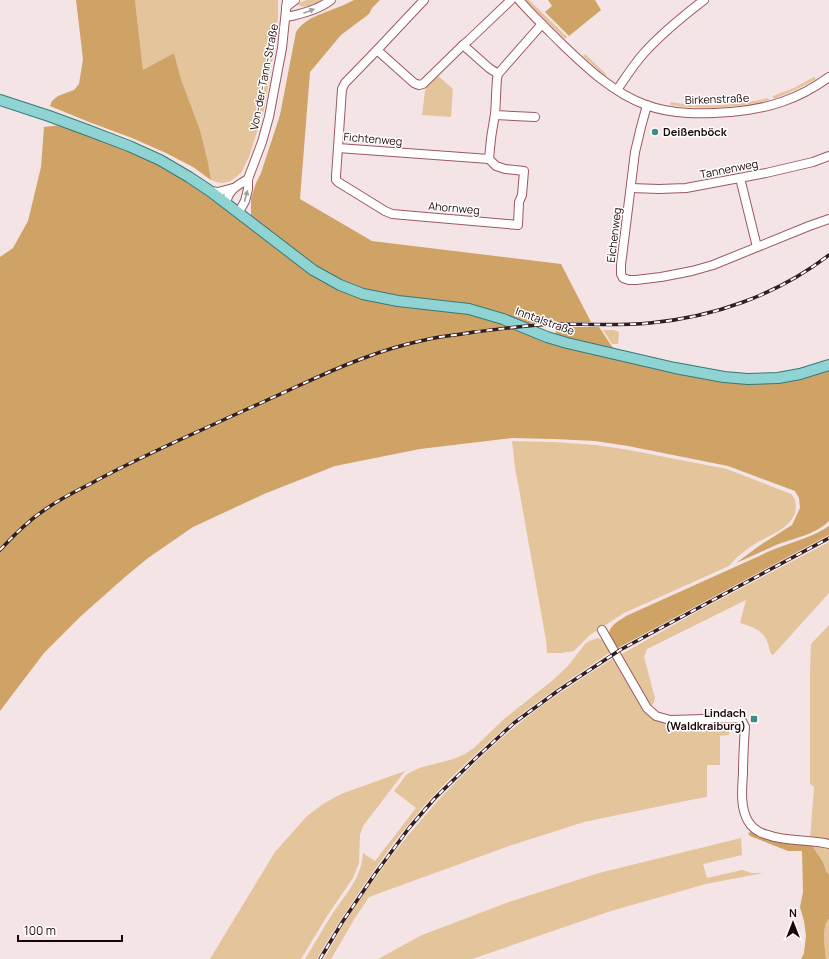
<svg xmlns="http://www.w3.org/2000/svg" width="829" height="959" viewBox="0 0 829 959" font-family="Manrope,sans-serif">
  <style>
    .green { fill: #e3c49b }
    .forest { fill: #cfa266 }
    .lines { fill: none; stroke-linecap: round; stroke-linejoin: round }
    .minor-casing { stroke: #9c5860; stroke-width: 10 }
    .major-casing { stroke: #367878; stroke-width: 12 }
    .minor { stroke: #fff; stroke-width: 8 }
    .major { stroke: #8fd4d3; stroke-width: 10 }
    .rail-casing { stroke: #341d20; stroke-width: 3.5 }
    .rail { stroke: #fff; stroke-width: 2; stroke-dasharray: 6; stroke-linecap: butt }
    .oneway { fill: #a49b9c }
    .poi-dot { fill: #428a88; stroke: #fff; stroke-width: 1.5 }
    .labels { text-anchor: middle; stroke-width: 3; stroke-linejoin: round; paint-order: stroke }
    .street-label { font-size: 11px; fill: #1b0407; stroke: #fff }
    .poi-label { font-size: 11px; font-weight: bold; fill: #1b0407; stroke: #fff; text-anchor: start }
  </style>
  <rect width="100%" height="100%" fill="#f5e4e5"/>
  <!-- green -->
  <g class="green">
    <path d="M135,0H278V17L273,56L264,110L249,157L241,173L231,181L222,183L216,182L211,180L208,162L200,130L181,79L174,53L143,70Z"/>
    <path d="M307,0H322C314,4 305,10 297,4L298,3Z"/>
    <path d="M525,0H529L567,37L565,39Z"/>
    <path d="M585,54L607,75L605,76L583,56Z"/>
    <path d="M437,75L453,89L451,117L422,115L425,91L427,85Z"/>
    <path d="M814,77L816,79C802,87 789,93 774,99L773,96L794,88Z"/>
    <path d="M768,98L769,100C738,108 702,110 670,105L671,102C702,108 737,105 768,98Z"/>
    <path d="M603,330H614L619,332L618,344H612Z"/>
    <path d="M512,441L554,442L596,445L629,450L727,469L791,494C795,498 796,502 796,508C794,527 772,534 758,542C747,549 737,556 729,566L624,613L590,635L574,651L561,653H547L546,640L515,467Z"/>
    <path d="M829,542V593L773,655L771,654C769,650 769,645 767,641C763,630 750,626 740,623L746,600L647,649L644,657L655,698L653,704L649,706L620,655L702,609Z"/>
    <path d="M829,625V842L810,839L814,787L810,784V673L811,644Z"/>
    <path d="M598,638L605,641L612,651C578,674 544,696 513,721C485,745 458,770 433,796C403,828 378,864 354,900C341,919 328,939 317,959H305C314,945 322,930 331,916C344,896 362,878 363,853L375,861L416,808L394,791L407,774L419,768L446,761L456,758L465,754L475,747L504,719L553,680L567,667L585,644L589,641Z"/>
    <path d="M615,657L655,718L730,720L729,735L720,736V765H707V797L685,801L584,822L509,846L369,897L355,918L331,959H324C331,947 338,934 345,922C392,849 449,782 516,726C547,700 581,679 615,657Z"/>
    <path d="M405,771L363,826L360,835L359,863L353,878L327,916L301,959H210L275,852L307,816L323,804L341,794Z"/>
    <path d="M741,838L742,855L703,864L707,878L742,870L752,873H763L706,884L611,911L472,959H378L422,935L509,902L599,873Z"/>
    <path d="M811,844L829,846V874L826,871L823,862Z"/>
    <path d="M829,919V959H826C825,948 821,927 829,919Z"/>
  </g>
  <!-- forest -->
  <g class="forest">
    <path d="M76,0H135L143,70L174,53L181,79L200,130L208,162L211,180L193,167L166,153L132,138L89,122L50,106L52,101L58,96L74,90L79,84L83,59Z"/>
    <path d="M354,0H380L372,8L369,14L341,35L310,72L300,199L372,241L561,264L591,322H550L525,324L414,300L363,291L326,274L251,218V198L256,183L261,173L280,115L296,32C305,18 322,14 336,8C342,6 348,3 354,0Z"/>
    <path d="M548,0H595L601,10L569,36L545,12L552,6Z"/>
    <path d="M62,125L87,133L158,164L187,181L312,273L339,287L463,311L724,381L829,368V521C815,535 794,538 776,545C763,551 750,557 736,563L759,546L792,525L800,508L799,498L795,491L728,466L628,446L595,441L554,439L512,438L420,449L335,466L264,494L193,527L148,558L125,577L81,616L44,653L0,711V257L13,248L28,221L41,167L44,127Z"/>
    <path d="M555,327H599L615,351L556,336Z"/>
    <path d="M829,526V535L616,649C614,645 611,641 610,637C606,627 619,621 626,616L757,557C765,553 772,550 780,547C797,541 814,536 829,526Z"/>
    <path d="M751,832L811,844L823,862L826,871L829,874V919C821,927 825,948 826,959H801L804,953L806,936L804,921L800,907L803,892L802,851H788L750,836L748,833Z"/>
  </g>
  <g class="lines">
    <defs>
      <g id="minor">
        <path d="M424,0L377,50L345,83L342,89L336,176V180L338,182L385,211L392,214L518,225L519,202L522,195L524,171L505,169L496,166L489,159"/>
        <path d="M519,0C532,15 547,29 561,43C586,67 613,93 646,105C673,115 703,114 731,112C768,109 799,99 829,77"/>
        <path d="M286,7L295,0"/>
        <path d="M286,17C302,14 318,10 331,0"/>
        <path d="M463,45L489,68L498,74"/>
        <path d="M377,50L414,83L419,85L423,84L463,45L469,40L511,0"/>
        <path d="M617,90C626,77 634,64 644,53C662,33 683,16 704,0"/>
        <path d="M647,105L641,127L635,152L621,265V274L623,278L629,280H636L661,277L692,271L713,265L809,226L829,219"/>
        <path d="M495,115L535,117"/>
        <path d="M338,148L489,159"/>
        <path d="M489,159C490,144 492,129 495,114C496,103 496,91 497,79L498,74L542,24"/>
        <path d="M740,178L757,247"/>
        <path d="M631,188L659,189L686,188L766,173L813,162L829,156"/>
        <path d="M210,191L218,192L233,188"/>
        <path d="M226,203C229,189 237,186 248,179"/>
        <path d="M239,212L245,201L248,189V179L262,142L269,117L282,48L287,0"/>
        <path d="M602,630L647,708L656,716L670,720L738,718L742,721L745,727C744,742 743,757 743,773C742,789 740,807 748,821C752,828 760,833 768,835C787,842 809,839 829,844"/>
      </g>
      <path id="major" d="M0,100L49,116L87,130L129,146L160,160L189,177L210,191L313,270L340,285L363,294L398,301L469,309L503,319L547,337L567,343L675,368L724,377L748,379L778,378L800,374L829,365"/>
    </defs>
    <!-- minor casing -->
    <use href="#minor" class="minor-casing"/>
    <!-- major casing -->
    <use href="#major" class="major-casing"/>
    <!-- minor -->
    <use href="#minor" class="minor"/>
    <!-- major -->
    <use href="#major" class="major"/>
    <defs>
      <g id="rail">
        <path d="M0,550C13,536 27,522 43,511C58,500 74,492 90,484C128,463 168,445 208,427C238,413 268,400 298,386C339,367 381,349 425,340C441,336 458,335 474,332C501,329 528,325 555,324C587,324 618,326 650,323C714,317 777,295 829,255"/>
        <path d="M320,959L343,921L375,874L409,828L435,798L477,757L514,723L559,690L620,650L657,630L829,538"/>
      </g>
    </defs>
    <!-- rail casing -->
    <use href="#rail" class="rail-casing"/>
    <!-- rail -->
    <use href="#rail" class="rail"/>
  </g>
  <!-- one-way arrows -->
  <defs><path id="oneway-solid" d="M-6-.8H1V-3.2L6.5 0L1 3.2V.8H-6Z"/></defs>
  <g class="oneway">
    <use href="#oneway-solid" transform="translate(309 11) rotate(-21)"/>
    <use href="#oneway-solid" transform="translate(246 196) rotate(-75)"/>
  </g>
  <!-- markers -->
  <g class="poi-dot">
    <circle cx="655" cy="132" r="4"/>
    <rect x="750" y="715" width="8" height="8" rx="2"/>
  </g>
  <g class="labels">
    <!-- street labels -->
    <g class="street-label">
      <text transform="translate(264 77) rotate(-79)" y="4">Von-der-Tann-Straße</text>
      <text transform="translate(717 99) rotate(-2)" y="4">Birkenstraße</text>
      <text transform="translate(373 139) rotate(5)" y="4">Fichtenweg</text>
      <text transform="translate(729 169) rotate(-11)" y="4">Tannenweg</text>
      <text transform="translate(454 208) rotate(5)" y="4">Ahornweg</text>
      <text transform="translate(614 235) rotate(-83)" y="4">Eichenweg</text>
      <text transform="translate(545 321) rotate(20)" y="4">Inntalstraße</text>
    </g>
    <!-- poi labels -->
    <g class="poi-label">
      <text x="663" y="136">Deißenböck</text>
      <text x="746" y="717" text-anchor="end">Lindach<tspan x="746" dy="13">(Waldkraiburg)</tspan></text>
    </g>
  </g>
  <!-- north arrow -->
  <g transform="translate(793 923)" stroke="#ffffff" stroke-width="3" paint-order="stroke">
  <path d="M0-3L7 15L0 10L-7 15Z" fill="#1b0407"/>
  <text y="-6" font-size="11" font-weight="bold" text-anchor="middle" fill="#1b0407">N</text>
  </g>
  <!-- scale -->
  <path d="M18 935v6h104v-6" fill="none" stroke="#1b0407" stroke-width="2"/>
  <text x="24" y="935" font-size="12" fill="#1b0407" stroke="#ffffff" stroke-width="3" paint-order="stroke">100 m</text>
</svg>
